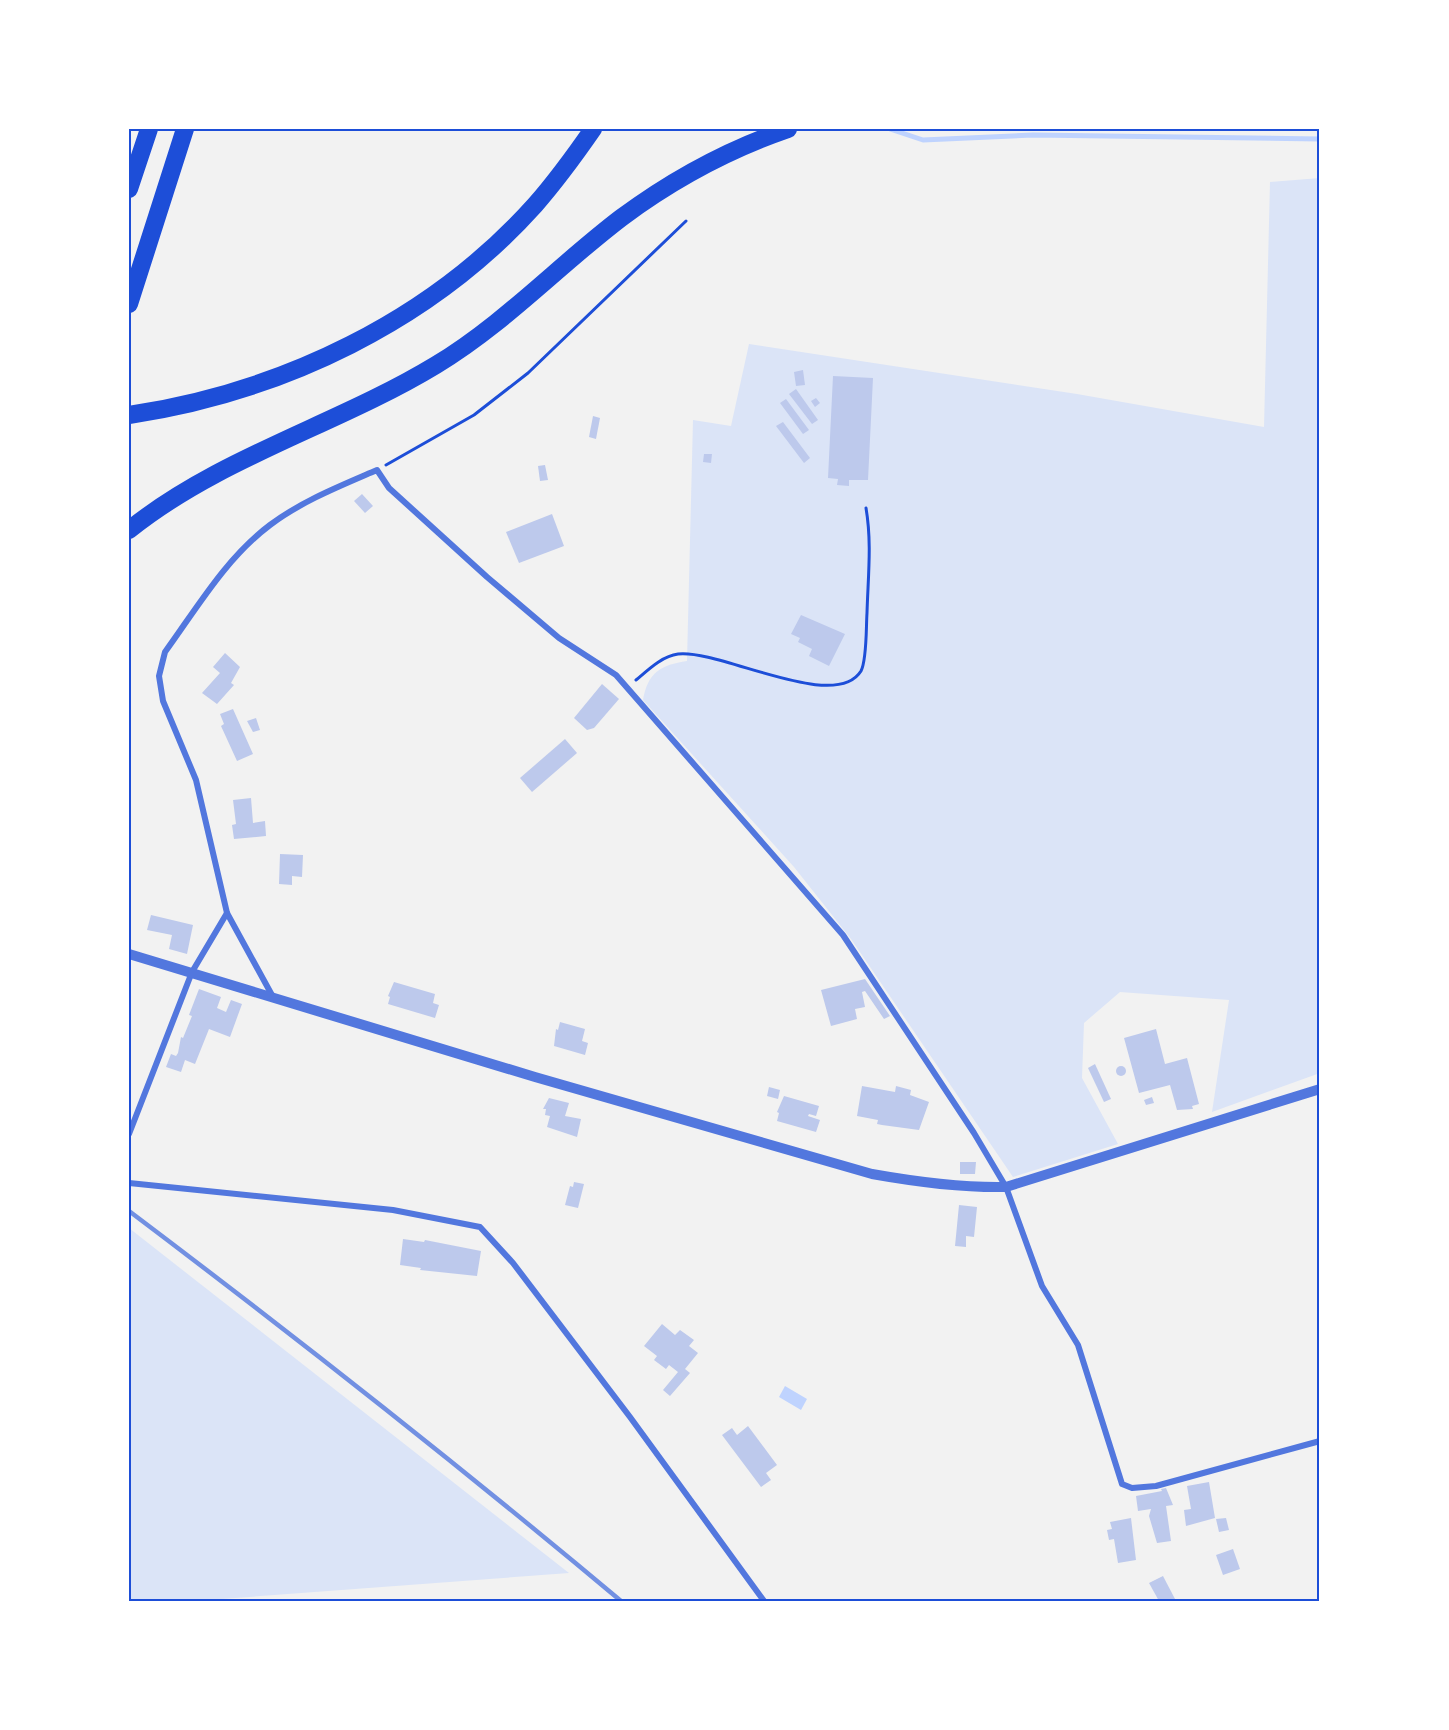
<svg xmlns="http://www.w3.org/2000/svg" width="1449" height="1730" viewBox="0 0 1449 1730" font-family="'Zilla Slab',serif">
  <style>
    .green { fill: #dbe4f7 }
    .water { fill: #bfd3fe }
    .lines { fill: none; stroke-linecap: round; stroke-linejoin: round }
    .stream { stroke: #bfd3fe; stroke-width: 5 }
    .building { fill: #bdc9ec }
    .path { stroke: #1d4ed8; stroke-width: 3 }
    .minor { stroke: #5277de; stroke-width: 6 }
    .tertiary { stroke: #5277de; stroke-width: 10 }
    .motorway { stroke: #1d4ed8; stroke-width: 18 }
    .rail { stroke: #7290e2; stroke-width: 4.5 }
    .neatline { fill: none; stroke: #1d4ed8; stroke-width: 2 }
  </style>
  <rect width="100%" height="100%" fill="#f2f2f2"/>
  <!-- green -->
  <g class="green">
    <path d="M1320,178V1073L1212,1112L1229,1000L1120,992L1084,1023L1082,1078L1118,1144L1013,1177L851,939L794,867L643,700C648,672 661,665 687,661L693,420L731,426L749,344L1077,394L1264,427L1270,182Z"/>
    <path d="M129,1228L569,1573L195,1601H129Z"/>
  </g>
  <!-- water -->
  <path class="water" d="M785,1386L807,1399L801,1410L779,1397Z"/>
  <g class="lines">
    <!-- stream -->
    <path class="stream" d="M890,129L923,140L1033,135L1320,139"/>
  </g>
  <!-- building -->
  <g class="building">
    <path d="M803,370L805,385L796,386L794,372Z"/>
    <path d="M833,376L873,378L868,480H849V486L837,485L838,479L828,478Z"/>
    <path d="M796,389L818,420L812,424L789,394Z"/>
    <path d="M816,398L820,403L815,407L811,401Z"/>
    <path d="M786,399L809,430L803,434L780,403Z"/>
    <path d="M593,416L600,418L596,439L589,437Z"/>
    <path d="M783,422L810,458L804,463L776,426Z"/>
    <path d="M704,454H712L711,463L703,462Z"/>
    <path d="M545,465L548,480L540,481L538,466Z"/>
    <path d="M362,494L373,506L365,513L354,501Z"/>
    <path d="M552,514L564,546L519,563L506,532Z"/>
    <path d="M801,615L845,634L829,666L809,656L812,649L798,642L800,638L791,634Z"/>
    <path d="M225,653L240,667L231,683L234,685L217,704L202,693L220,673L213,667Z"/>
    <path d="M602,684L619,699L594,728L587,730L574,718Z"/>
    <path d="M233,709L253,754L237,761L221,726L224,724L220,714Z"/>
    <path d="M256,718L260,730L253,732L247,721Z"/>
    <path d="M565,739L577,753L532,792L520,778Z"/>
    <path d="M251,798L253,823L265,821L266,836L234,839L232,825L236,824L233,800Z"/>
    <path d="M280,854L303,855L302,877L292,876V885L279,884Z"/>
    <path d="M151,915L193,925L187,954L169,949L172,935L147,930Z"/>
    <path d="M865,979L890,1016L884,1019L865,991L862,992L865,1007L855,1009L857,1019L831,1026L821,990Z"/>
    <path d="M394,982L435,994L433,1003L439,1005L435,1018L388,1004L390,997L388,996Z"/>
    <path d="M199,989L221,997L217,1008L226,1012L231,1000L242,1004L230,1037L209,1029L195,1064L185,1060L181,1072L166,1067L171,1054L176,1056L178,1053L181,1037L183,1038L192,1016L189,1015Z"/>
    <path d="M560,1022L585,1029L582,1041L588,1043L585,1055L554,1046L556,1029L558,1030Z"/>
    <path d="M1156,1029L1165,1064L1187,1058L1199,1104L1192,1106L1193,1109L1177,1110L1170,1085L1139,1093L1124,1038Z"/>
    <path d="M1095,1064L1111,1099L1104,1102L1088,1068Z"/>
    <circle cx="1121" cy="1071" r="5"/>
    <path d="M862,1086L895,1092L896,1086L911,1090L910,1095L929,1102L919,1130L882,1125L877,1124L878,1120L857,1116Z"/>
    <path d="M769,1087L780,1090L778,1099L767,1096Z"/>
    <path d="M784,1096L819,1106L816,1116L809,1114L808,1116L820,1120L816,1132L777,1121L779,1113L777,1112Z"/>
    <path d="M1152,1097L1154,1103L1146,1105L1144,1100Z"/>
    <path d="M549,1098L569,1103L565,1116L581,1119L577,1137L547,1127L550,1116L545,1115L546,1109H543Z"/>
    <path d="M960,1162H976L975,1174H960Z"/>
    <path d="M574,1182L584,1184L578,1208L565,1205L570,1186L573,1187Z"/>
    <path d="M959,1205L977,1207L974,1237L966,1236V1247L955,1246Z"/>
    <path d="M403,1239L424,1242L425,1240L481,1251L477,1276L420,1270L421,1268L400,1265Z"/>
    <path d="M662,1324L675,1335L680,1330L694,1340L689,1346L698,1353L685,1369L690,1373L670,1396L663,1390L678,1372L669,1365L666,1369L654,1360L657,1356L644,1346Z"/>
    <path d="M748,1426L777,1465L766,1473L771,1480L761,1487L722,1435L732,1428L737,1435Z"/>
    <path d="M1209,1482L1215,1518L1186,1526L1184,1510L1191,1509L1187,1486Z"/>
    <path d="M1166,1488L1173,1505L1166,1506L1171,1541L1157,1543L1149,1516L1151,1509L1138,1511L1136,1496L1162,1491L1161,1489Z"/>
    <path d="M1131,1518L1136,1560L1118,1563L1114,1539L1109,1540L1107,1530L1112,1529L1110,1522Z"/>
    <path d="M1226,1518L1229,1530L1219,1532L1216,1519Z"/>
    <path d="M1233,1549L1240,1569L1223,1575L1216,1555Z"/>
    <path d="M1163,1576L1175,1599L1171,1601H1159L1149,1583Z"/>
  </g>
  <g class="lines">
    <!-- path -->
    <g class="path">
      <path d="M386,465L474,415L528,373L686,221"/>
      <path d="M636,680C648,670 662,656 678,654C720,649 835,713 861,671C867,660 866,627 867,613C868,577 872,543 866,508"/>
    </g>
    <!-- minor -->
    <g class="minor">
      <path d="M273,997L227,913L196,780L163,701L159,676L165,652C197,608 226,558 270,525C302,501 340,486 377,470L389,488L487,577L559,638L616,675L843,935L974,1133L1006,1187L1042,1286L1078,1345L1122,1484L1132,1488L1156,1486L1320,1441"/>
      <path d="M129,1134L192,972L227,913"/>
      <path d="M129,1183L393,1210L480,1227L513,1263L630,1417L764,1601"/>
    </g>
    <!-- tertiary -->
    <path class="tertiary" d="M129,954L535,1077L872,1174C917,1182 960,1188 1006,1187L1320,1089"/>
    <!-- motorway -->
    <g class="motorway">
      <path d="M129,189L149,129"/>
      <path d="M129,304L185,129"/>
      <path d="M129,415C282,392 431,321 535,205C556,181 575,155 593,129"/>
      <path d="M129,530C220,457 337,425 436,365C504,324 558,266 621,218C672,180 727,150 788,129"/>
    </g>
    <!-- rail -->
    <path class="rail" d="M129,1211C296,1337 460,1466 621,1601"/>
  </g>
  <!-- border -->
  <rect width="1449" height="1730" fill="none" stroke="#ffffff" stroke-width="261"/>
  <rect x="130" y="130" width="1188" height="1470" class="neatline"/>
</svg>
